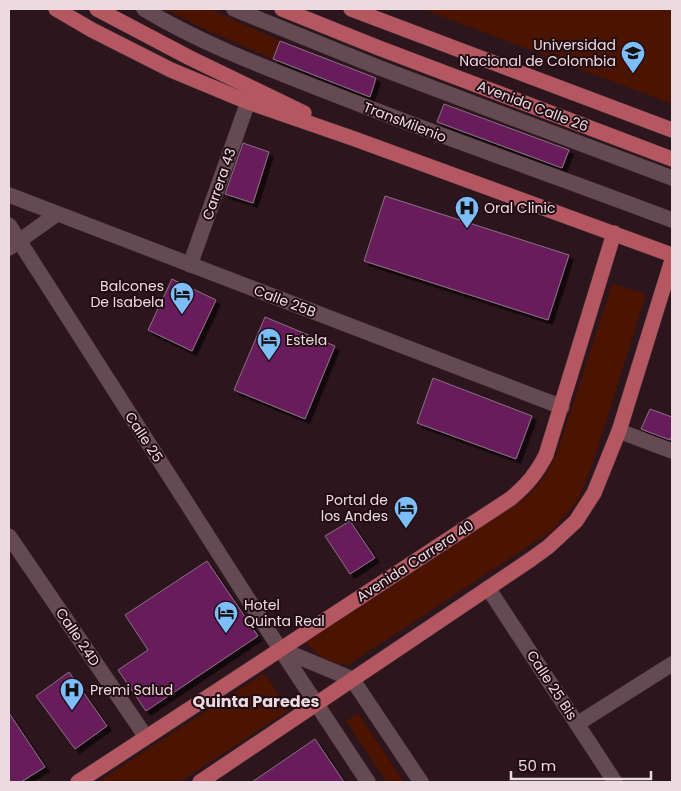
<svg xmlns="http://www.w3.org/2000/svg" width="681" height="791" viewBox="0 0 681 791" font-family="Poppins,sans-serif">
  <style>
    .green { fill: #4b1400 }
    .building { fill: #671f5b; stroke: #887182; filter: url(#shadow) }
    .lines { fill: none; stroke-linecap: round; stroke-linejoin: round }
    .minor-casing { stroke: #433237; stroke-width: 16 }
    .major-casing { stroke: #433237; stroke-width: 16 }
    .minor { stroke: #654a53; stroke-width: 15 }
    .major { stroke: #b55760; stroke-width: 15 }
    .labels { text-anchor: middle; stroke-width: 4; stroke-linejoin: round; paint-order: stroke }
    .poi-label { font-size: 14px; fill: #ebdadf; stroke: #220c14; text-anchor: start }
    .street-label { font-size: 14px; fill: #ebdadf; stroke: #220c14 }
    .quarter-label { font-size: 16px; font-weight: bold; fill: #ebdadf; stroke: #220c14 }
  </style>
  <defs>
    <filter id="shadow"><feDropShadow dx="4.5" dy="4.5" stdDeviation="0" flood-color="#0009"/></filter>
  </defs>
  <rect width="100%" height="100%" fill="#2c151d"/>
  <!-- green -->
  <g class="green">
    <path d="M165,9H210L280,41L273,59L204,29Z"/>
    <path d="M422,9H672V104L457,22Z"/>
    <path d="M612,284L646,294L592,466L577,501L553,530L348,665C327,661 320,659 306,642L530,494L546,474L557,453Z"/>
    <path d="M264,673L289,710L180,782H98Z"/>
    <path d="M358,713L404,782H387L346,721Z"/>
  </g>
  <!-- building -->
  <g class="building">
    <path d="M280,41L376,78L370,97L273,59Z"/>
    <path d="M444,104L569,150L562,168L437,122Z"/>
    <path d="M243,143L269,152L253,203L225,194Z"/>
    <path d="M385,196L569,255L548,320L364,261Z"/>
    <path d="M172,279L216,300L192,351L148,330Z"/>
    <path d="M265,317L335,346L305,419L234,390Z"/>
    <path d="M433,378L532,416L516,459L417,423Z"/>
    <path d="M650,409L672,417V435L670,440L641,429Z"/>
    <path d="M350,521L375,558L350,574L325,536Z"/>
    <path d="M207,561L258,636L146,711L118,670L148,650L125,615Z"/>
    <path d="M69,672L107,726L75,749L36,696Z"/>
    <path d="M9,713L45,767L21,782H9Z"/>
    <path d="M315,739L344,782H252Z"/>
  </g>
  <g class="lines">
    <defs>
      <g id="minor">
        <path d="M144,9C200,43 262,66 323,90C439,136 556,176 672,220"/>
        <path d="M234,9L380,68L672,178"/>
        <path d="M9,195L562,407"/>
        <path d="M9,225L271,635L368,782"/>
        <path d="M9,248L57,214"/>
        <path d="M190,265L248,102"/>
        <path d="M619,431L672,451"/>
        <path d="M9,536L146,737"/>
        <path d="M488,588L615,782"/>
        <path d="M280,649L352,679L421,782"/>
        <path d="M577,724L672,664"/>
      </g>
      <g id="major">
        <path d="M56,9L92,30L171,70L248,102L352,138L672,255"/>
        <path d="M97,9L190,58L304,113"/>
        <path d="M282,9L379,48L672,159"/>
        <path d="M351,9L672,130"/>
        <path d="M78,782L510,499C527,485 536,474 546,455L614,233"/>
        <path d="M200,782L530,560L548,547L576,521L594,493L619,431L672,260"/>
      </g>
    </defs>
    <!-- minor casing -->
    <use href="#minor" class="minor-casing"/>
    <!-- major casing -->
    <use href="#major" class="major-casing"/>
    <!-- minor -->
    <use href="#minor" class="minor"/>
    <!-- major -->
    <use href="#major" class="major"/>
  </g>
  <!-- icons -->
  <defs>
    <symbol id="university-pin" viewBox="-11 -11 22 30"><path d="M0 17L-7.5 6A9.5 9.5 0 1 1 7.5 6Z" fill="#7dbef9" stroke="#220c14"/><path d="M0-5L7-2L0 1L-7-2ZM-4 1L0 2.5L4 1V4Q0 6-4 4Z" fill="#111"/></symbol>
    <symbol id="hospital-pin" viewBox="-11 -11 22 30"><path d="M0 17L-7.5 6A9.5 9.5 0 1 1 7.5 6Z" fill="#7dbef9" stroke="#220c14"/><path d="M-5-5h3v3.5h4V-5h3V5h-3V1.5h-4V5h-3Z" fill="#111"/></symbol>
    <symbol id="hotel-pin" viewBox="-11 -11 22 30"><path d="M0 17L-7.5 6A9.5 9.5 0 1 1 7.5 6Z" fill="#7dbef9" stroke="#220c14"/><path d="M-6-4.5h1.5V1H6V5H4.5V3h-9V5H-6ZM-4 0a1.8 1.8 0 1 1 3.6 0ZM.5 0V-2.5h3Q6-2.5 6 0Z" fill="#111"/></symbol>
  </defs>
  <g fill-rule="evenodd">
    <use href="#university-pin" x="619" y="39" width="28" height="38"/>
    <use href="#hospital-pin" x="453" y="194" width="28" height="38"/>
    <use href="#hotel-pin" x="168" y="280" width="28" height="38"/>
    <use href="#hotel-pin" x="255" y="326" width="28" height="38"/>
    <use href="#hotel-pin" x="392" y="494" width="28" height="38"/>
    <use href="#hotel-pin" x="212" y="599" width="28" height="38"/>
    <use href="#hospital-pin" x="58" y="676" width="28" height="38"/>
  </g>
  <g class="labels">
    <!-- poi labels -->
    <g class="poi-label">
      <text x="616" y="50" text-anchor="end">Universidad<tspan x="616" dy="16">Nacional de Colombia</tspan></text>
      <text x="484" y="213">Oral Clinic</text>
      <text x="164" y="291" text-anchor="end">Balcones<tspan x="164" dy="16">De Isabela</tspan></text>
      <text x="286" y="345">Estela</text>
      <text x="388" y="505" text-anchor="end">Portal de<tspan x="388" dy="16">los Andes</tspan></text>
      <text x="244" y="610">Hotel<tspan x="244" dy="16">Quinta Real</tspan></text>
      <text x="90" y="695">Premi Salud</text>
    </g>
    <!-- street labels -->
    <g class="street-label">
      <text transform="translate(533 106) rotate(21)" y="5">Avenida Calle 26</text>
      <text transform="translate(405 122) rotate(21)" y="5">TransMilenio</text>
      <text transform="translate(219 184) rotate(-71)" y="5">Carrera 43</text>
      <text transform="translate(285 301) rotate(21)" y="5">Calle 25B</text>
      <text transform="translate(144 437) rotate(57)" y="5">Calle 25</text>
      <text transform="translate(415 561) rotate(-33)" y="5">Avenida Carrera 40</text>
      <text transform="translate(78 637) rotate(56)" y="5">Calle 24D</text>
      <text transform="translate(552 685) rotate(57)" y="5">Calle 25 Bis</text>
    </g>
    <!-- quarter labels -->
    <g class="quarter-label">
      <text x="256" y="707">Quinta Paredes</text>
    </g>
  </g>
  <!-- border -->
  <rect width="681" height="791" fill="none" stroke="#ebdadf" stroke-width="20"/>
  <!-- scale -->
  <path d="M511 771v8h140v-8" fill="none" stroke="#ebdadf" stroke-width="2.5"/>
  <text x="518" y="771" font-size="15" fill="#ebdadf" stroke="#220c14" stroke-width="4" paint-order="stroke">50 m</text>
</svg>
